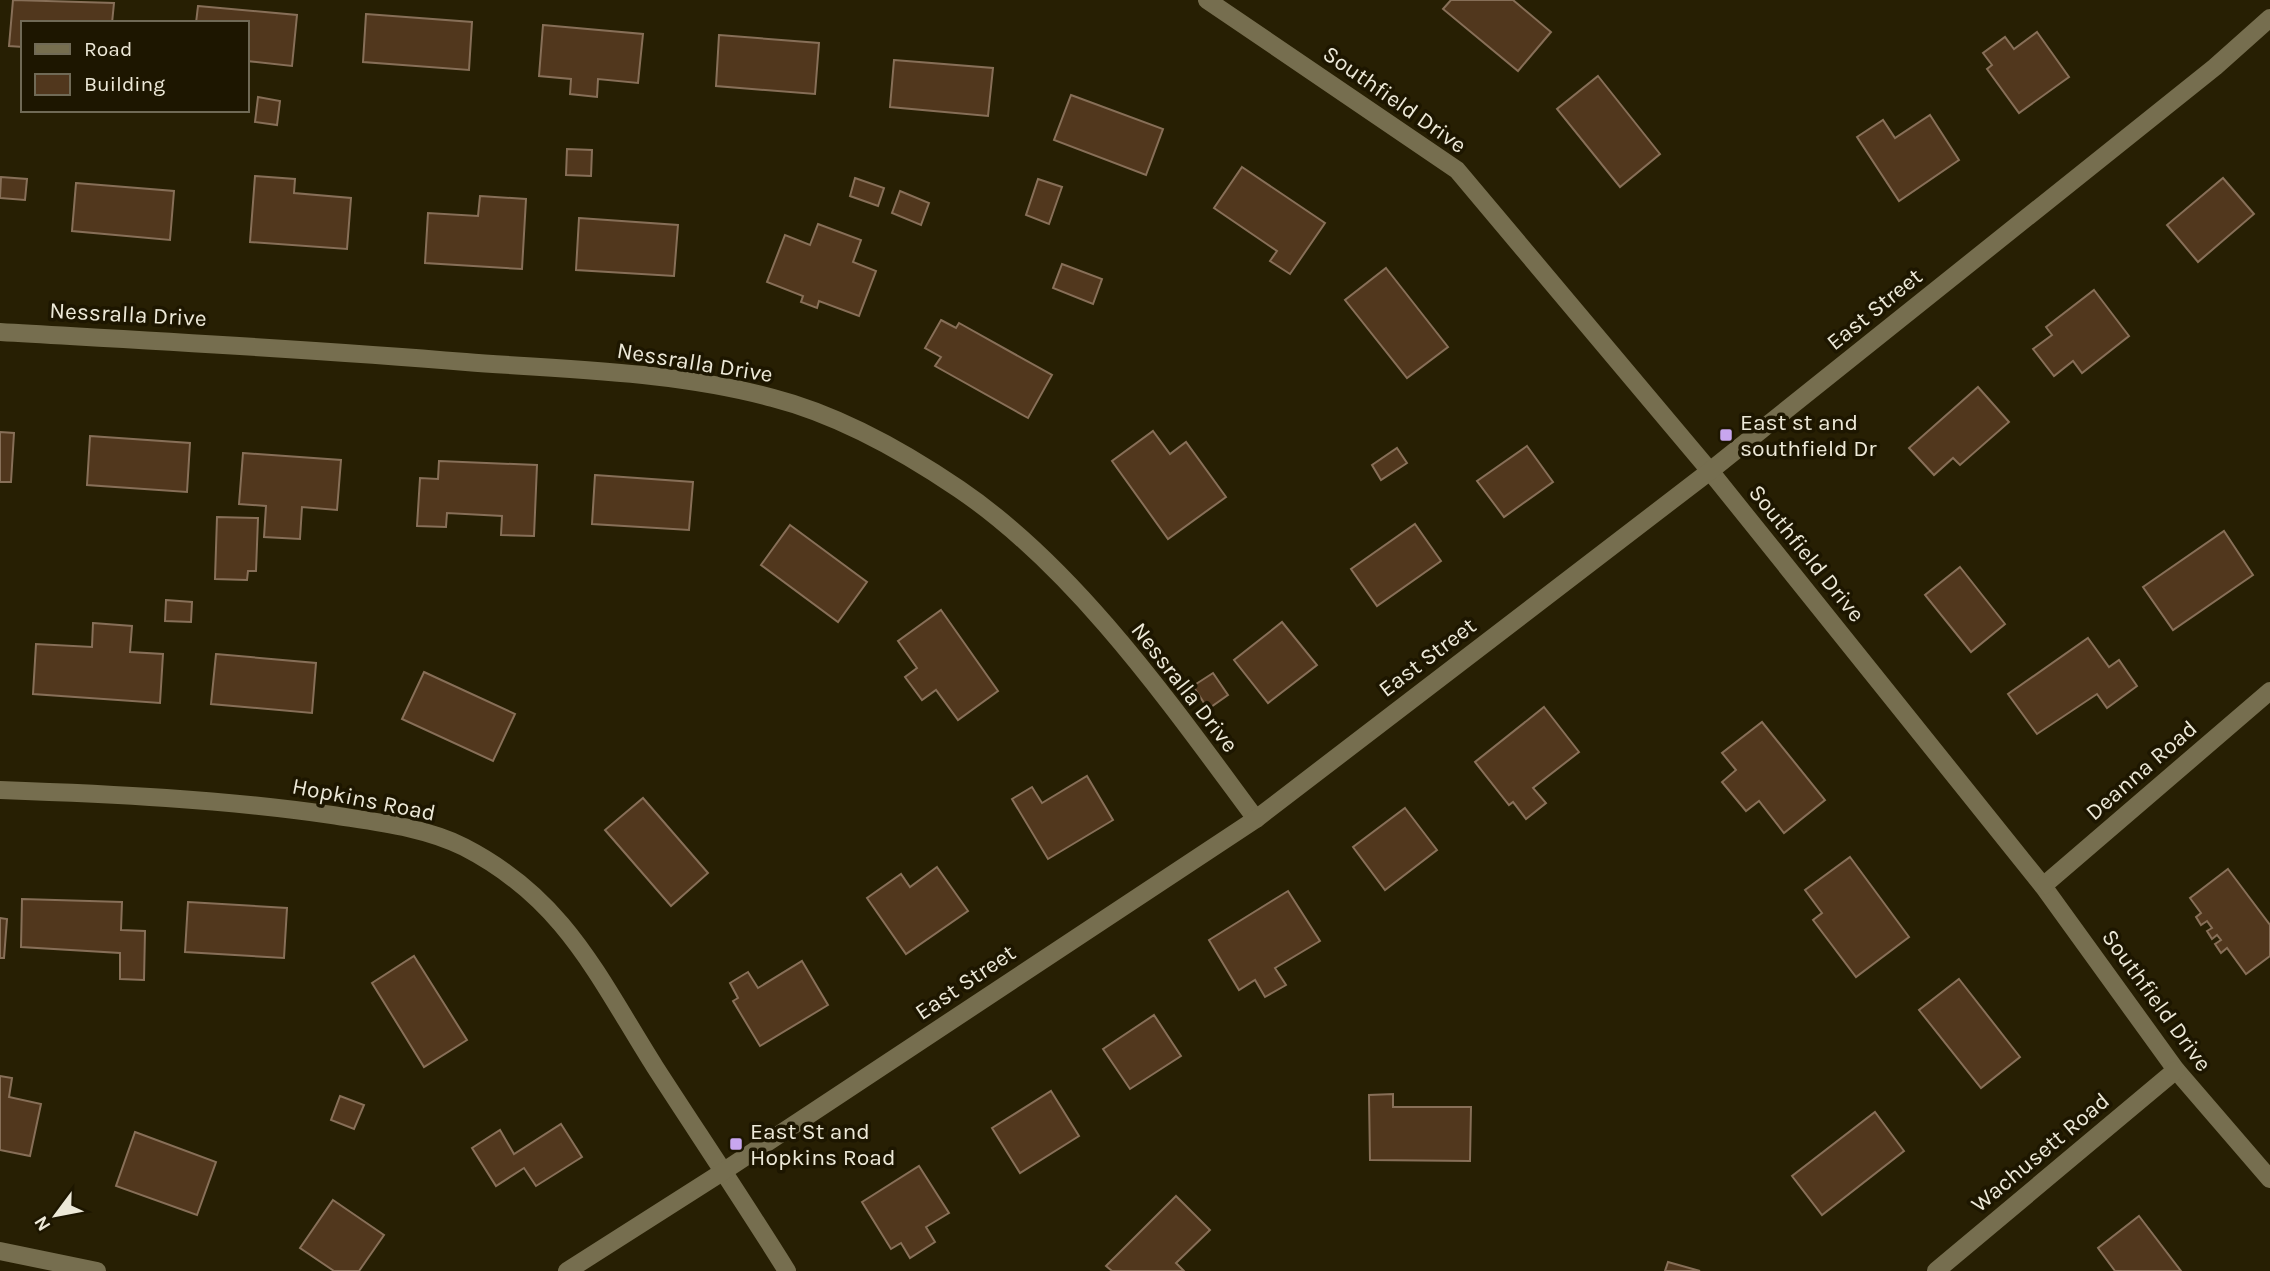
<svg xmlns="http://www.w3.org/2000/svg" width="2270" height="1271" viewBox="0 0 2270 1271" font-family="Karla,sans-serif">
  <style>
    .building { fill: #51371d; stroke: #876f58; stroke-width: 2 }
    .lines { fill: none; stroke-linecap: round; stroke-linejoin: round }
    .street { stroke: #766e4f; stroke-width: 18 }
    .secondary { stroke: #766e4f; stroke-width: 18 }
    .poi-dot { fill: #c8a6ef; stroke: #1d1600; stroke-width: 2.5 }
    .labels { text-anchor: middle; stroke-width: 7; stroke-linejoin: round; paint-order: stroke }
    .street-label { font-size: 23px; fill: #ede9d8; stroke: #1d1600 }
    .poi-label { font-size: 23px; fill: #ede9d8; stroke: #1d1600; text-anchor: start }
  </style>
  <rect width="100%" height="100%" fill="#271f03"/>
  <!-- building -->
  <g class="building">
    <path d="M13,0L114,3L112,23H23V47L9,46Z"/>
    <path d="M1451,0H1513L1551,32L1518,71L1443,9Z"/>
    <path d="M198,6L297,15L292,66L247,61V23H196Z"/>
    <path d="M366,14L472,22L469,70L363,62Z"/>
    <path d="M543,25L643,34L638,83L598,79L597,97L570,94L571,79L539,76Z"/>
    <path d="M2037,32L2069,77L2019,113L1987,69L1992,65L1983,53L2005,37L2014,49Z"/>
    <path d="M719,35L819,43L815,94L716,86Z"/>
    <path d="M894,60L993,68L988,116L890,107Z"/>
    <path d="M1598,76L1660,154L1620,187L1557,109Z"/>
    <path d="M1071,95L1163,129L1146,175L1054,140Z"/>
    <path d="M258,97L280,101L277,125L255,122Z"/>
    <path d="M1930,115L1959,160L1899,201L1857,137L1883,120L1895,138Z"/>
    <path d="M567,149L592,150L591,176L566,175Z"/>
    <path d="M1242,167L1325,223L1290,274L1270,261L1277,251L1214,208Z"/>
    <path d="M255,176L295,179L294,193L351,198L347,249L250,242Z"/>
    <path d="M1,177L27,179L25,200L0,198Z"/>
    <path d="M855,178L884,188L878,206L850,196Z"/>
    <path d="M2223,178L2254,214L2198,262L2167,225Z"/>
    <path d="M1038,179L1062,187L1049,224L1026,215Z"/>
    <path d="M76,183L174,191L170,240L72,231Z"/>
    <path d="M900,191L929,203L921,225L892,213Z"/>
    <path d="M480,196L526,199L522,269L425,263L428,213L478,216Z"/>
    <path d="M579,218L678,225L674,276L576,270Z"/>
    <path d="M818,224L861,240L853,262L876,271L859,316L819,301L817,308L801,302L803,296L767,282L785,235L810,245Z"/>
    <path d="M1062,264L1102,279L1093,304L1053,288Z"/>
    <path d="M1386,268L1448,347L1407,378L1345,300Z"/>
    <path d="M2094,290L2129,336L2082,373L2073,361L2054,376L2033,349L2052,335L2046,327Z"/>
    <path d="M941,320L956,328L959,323L1052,375L1028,418L935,366L941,357L925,348Z"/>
    <path d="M1978,387L2009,422L1960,465L1953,458L1934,475L1909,448Z"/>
    <path d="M1153,431L1170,454L1186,442L1226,497L1168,539L1112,461Z"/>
    <path d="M0,432L14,433L11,482H0Z"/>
    <path d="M90,436L190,443L187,492L87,485Z"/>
    <path d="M1527,446L1553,482L1504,517L1477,481Z"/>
    <path d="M1397,448L1407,463L1381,480L1372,465Z"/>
    <path d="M243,453L341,460L337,510L302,507L300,539L264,537L266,506L239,504Z"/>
    <path d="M439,461L537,465L534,536L501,535L502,516L447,513L446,527L417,526L420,478L438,479Z"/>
    <path d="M595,475L693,482L689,530L592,524Z"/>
    <path d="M217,517L258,518L256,571H248L247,580L215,579Z"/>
    <path d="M1415,524L1441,561L1377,606L1351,569Z"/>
    <path d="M790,525L867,582L838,622L761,565Z"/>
    <path d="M2224,531L2253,575L2173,630L2143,587Z"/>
    <path d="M1960,567L2005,624L1971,652L1925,595Z"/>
    <path d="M166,600L192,602L191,622L165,621Z"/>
    <path d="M941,610L998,691L958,720L936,690L922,700L905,677L917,668L898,641Z"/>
    <path d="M1282,622L1317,665L1268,703L1234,660Z"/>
    <path d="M93,623L132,626L130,652L163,654L160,703L33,694L36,644L92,647Z"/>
    <path d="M2088,638L2109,667L2119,660L2137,686L2107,708L2097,694L2037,734L2008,694Z"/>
    <path d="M216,654L316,663L312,713L211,704Z"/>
    <path d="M424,672L515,714L493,761L402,719Z"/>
    <path d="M1213,673L1228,695L1208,709L1193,686Z"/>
    <path d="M1544,707L1579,752L1533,788L1546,803L1526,819L1513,802L1509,805L1475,762Z"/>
    <path d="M1762,722L1825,800L1784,833L1759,801L1746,811L1722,782L1736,770L1722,753Z"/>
    <path d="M1087,776L1113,820L1048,859L1012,799L1032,787L1042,803Z"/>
    <path d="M643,798L708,873L671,906L605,830Z"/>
    <path d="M1405,808L1437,850L1385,890L1353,847Z"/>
    <path d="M1850,857L1909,937L1856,977L1813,920L1822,913L1805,890Z"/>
    <path d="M937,867L968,911L906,954L867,898L901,874L910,887Z"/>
    <path d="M2228,869L2270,925V956L2246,974L2227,948L2221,953L2215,944L2221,940L2217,935L2212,939L2207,931L2212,928L2207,921L2201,925L2196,917L2201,913L2190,898Z"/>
    <path d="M1288,891L1320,941L1275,968L1286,985L1265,997L1255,980L1239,990L1209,940Z"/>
    <path d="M22,899L122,902L121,930L145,931L144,980L120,979V953L21,947Z"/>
    <path d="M188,902L287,908L284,958L185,952Z"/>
    <path d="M0,918L7,919L4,958H0Z"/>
    <path d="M414,956L467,1040L424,1067L372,983Z"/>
    <path d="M802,961L828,1005L760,1046L733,1001L738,998L730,983L748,972L758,988Z"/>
    <path d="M1959,979L2020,1057L1981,1088L1919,1010Z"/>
    <path d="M1154,1015L1181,1056L1130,1089L1103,1049Z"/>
    <path d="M0,1076L12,1078L9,1097L41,1104L30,1156L0,1150Z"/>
    <path d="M1051,1091L1079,1136L1020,1173L992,1128Z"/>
    <path d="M1393,1094V1107H1471L1470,1161L1370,1160L1369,1095Z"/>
    <path d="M340,1096L364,1105L354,1129L331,1120Z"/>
    <path d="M1875,1112L1904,1151L1822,1215L1792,1176Z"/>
    <path d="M561,1124L582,1157L536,1186L524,1168L496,1186L472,1148L500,1130L514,1154Z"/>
    <path d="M135,1132L216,1162L197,1215L116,1186Z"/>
    <path d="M919,1166L949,1213L926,1227L935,1242L910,1258L901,1243L891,1249L862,1202Z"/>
    <path d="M1176,1196L1210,1230L1176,1263L1184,1271H1112L1106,1266Z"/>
    <path d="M333,1200L384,1235L359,1271H334L300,1248Z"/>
    <path d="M2139,1216L2181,1271H2115L2098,1248Z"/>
    <path d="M1668,1262L1700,1271H1665Z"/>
  </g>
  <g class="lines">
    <!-- street -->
    <g class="street">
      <path d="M1207,0L1457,170L1710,471L2043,886L2176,1070L2270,1179"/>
      <path d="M0,332C156,341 311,349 466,362C568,370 674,371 773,398C839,415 903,451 959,489C1077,569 1172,706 1256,819"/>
      <path d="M0,790C111,794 222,799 332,815C376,822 424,827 464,847C565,899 598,977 655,1067C699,1135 744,1202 787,1271"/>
      <path d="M2043,886L2270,691"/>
      <path d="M0,1251L97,1271"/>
      <path d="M1936,1271L2176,1070"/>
    </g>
    <!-- secondary -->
    <path class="secondary" d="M567,1271L724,1171L1256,819L1710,471L2215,67L2270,18"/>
  </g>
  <!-- markers -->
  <g class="poi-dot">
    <rect x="1719" y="428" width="14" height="14" rx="3.5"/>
    <rect x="729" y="1137" width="14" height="14" rx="3.5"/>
  </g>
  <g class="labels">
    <!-- street labels -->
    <g class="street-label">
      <text transform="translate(1395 99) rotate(35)" y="8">Southfield Drive</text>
      <text transform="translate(1874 309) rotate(-39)" y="8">East Street</text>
      <text transform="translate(128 314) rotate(3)" y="8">Nessralla Drive</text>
      <text transform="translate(695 362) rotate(9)" y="8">Nessralla Drive</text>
      <text transform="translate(1807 553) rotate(51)" y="8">Southfield Drive</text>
      <text transform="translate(1427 657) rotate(-37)" y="8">East Street</text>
      <text transform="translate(1185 687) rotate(52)" y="8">Nessralla Drive</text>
      <text transform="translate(2141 770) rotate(-41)" y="8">Deanna Road</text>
      <text transform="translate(364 799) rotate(11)" y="8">Hopkins Road</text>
      <text transform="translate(965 982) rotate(-34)" y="8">East Street</text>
      <text transform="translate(2157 1000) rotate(54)" y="8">Southfield Drive</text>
      <text transform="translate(2040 1152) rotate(-40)" y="8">Wachusett Road</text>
    </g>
    <!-- poi labels -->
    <g class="poi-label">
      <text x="1740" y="430">East st and<tspan x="1740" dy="26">southfield Dr</tspan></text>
      <text x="750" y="1139">East St and<tspan x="750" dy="26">Hopkins Road</tspan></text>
    </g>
  </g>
  <!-- legend -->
  <rect x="21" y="21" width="228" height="91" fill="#1d1600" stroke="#706a56" stroke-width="2"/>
  <rect x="35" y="44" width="35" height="10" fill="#766e4f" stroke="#706a56" stroke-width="2"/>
  <text x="84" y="56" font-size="21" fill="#ede9d8">Road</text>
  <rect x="35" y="74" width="35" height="21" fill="#51371d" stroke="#706a56" stroke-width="2"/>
  <text x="84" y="91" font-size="21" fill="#ede9d8">Building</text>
  <!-- north arrow -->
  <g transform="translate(56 1215) rotate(238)" stroke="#1d1600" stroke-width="5" paint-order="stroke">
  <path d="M0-5L12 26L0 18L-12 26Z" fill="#ede9d8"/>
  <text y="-10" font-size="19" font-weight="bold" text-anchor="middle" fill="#ede9d8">N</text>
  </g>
</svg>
